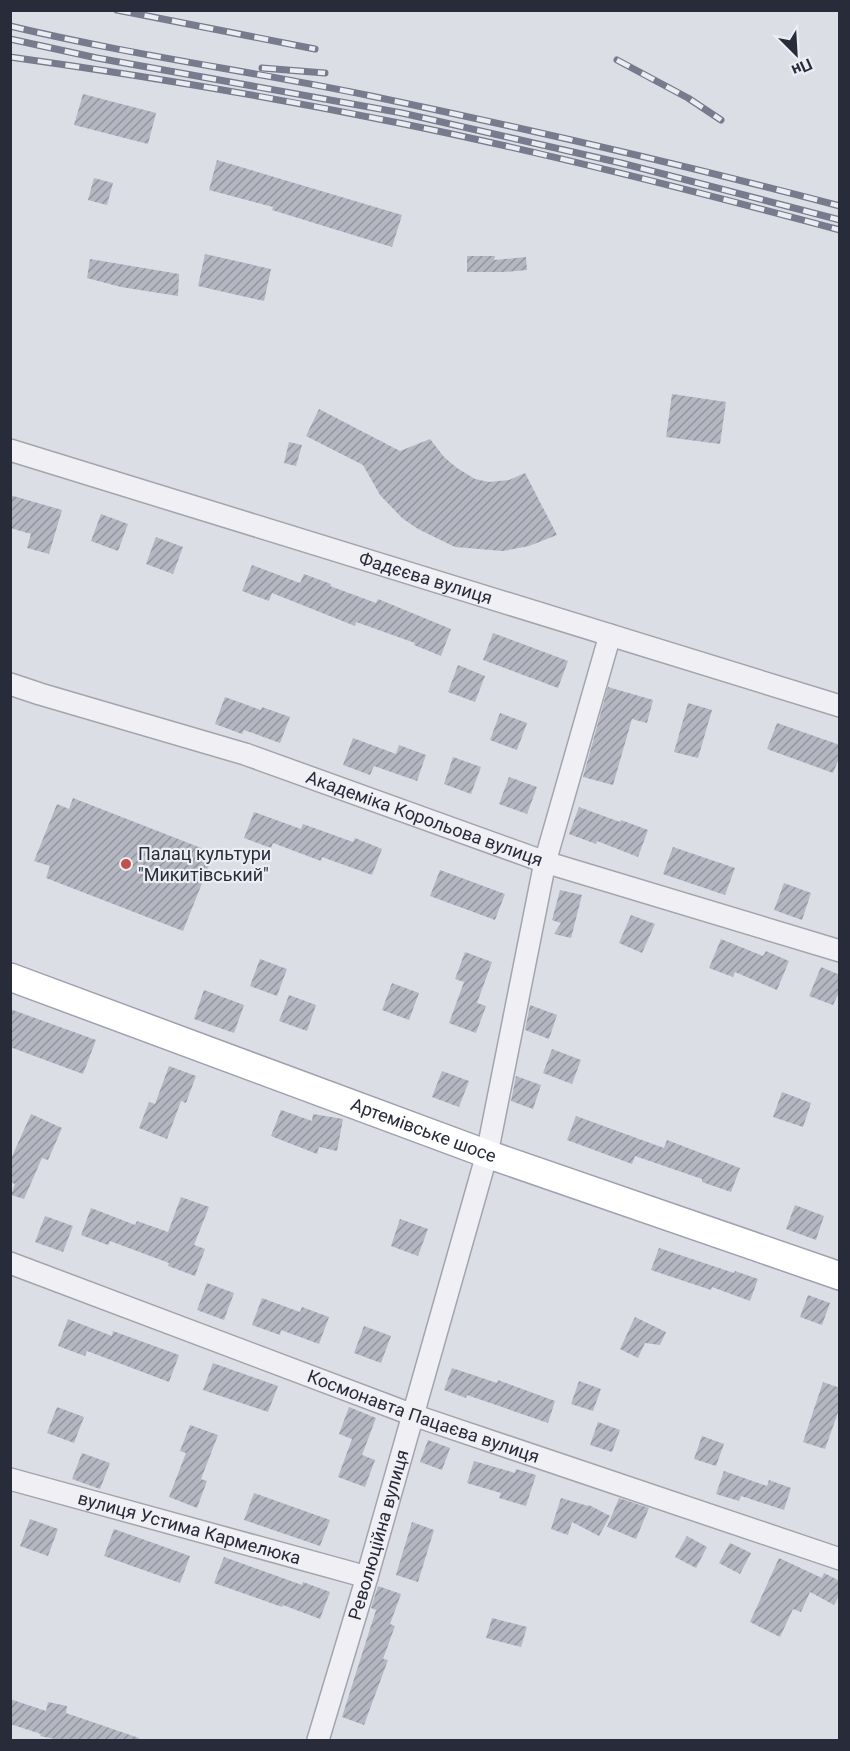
<svg xmlns="http://www.w3.org/2000/svg" width="850" height="1751" viewBox="0 0 850 1751" font-family="Roboto,sans-serif">
  <style>
    .building { fill: url(#building-hatch) }
    .lines { fill: none; stroke-linecap: round; stroke-linejoin: round }
    .minor-casing { stroke: #a2a5ae; stroke-width: 24 }
    .major-casing { stroke: #9da1b0; stroke-width: 30 }
    .minor { stroke: #efeff4; stroke-width: 21 }
    .major { stroke: #fff; stroke-width: 27 }
    .rail-casing { stroke: #777b8d; stroke-width: 7 }
    .rail { stroke: #ebedf3; stroke-width: 4.5; stroke-dasharray: 14; stroke-linecap: butt }
    .poi-dot { fill: #c1504b; stroke: #ebedf3; stroke-width: 2 }
    .labels { text-anchor: middle; stroke-width: 4.5; stroke-linejoin: round; paint-order: stroke }
    .street-label { font-size: 18px; fill: #282b3a; stroke: #ebedf3 }
    .poi-label { font-size: 18px; fill: #282b3a; stroke: #ebedf3; text-anchor: start }
  </style>
  <defs>
    <pattern id="building-hatch" width="6" height="6" patternUnits="userSpaceOnUse" patternTransform="scale(1.5)"><rect width="6" height="6" fill="#b4b7c1"/><path d="M-1 1l2-2M0 6l6-6M5 7l2-2" fill="none" stroke="#92959e"/></pattern>
  </defs>
  <rect width="100%" height="100%" fill="#dcdee5"/>
  <!-- building -->
  <g class="building">
    <path d="M83,94L156,113L148,144L74,125Z"/>
    <path d="M217,160L402,215L392,247L272,210L273,207L209,190Z"/>
    <path d="M94,178L113,183L107,205L88,200Z"/>
    <path d="M205,254L271,269L264,301L198,286Z"/>
    <path d="M467,256H495L494,260L526,257L527,270L504,272H467Z"/>
    <path d="M90,259L179,274L178,296L121,287L87,278Z"/>
    <path d="M672,394L726,402L720,444L666,437Z"/>
    <path d="M319,409L400,451L430,439L444,457L457,468L475,479L489,482L509,480L525,473L557,535L529,546L503,551L455,547L418,529L402,518L380,495L363,465L306,436Z"/>
    <path d="M289,442L302,445L296,466L284,463Z"/>
    <path d="M10,495L62,510L49,554L27,548L31,534L10,528Z"/>
    <path d="M101,514L128,524L118,551L91,541Z"/>
    <path d="M156,537L183,547L173,574L146,564Z"/>
    <path d="M252,565L300,583L304,574L331,584L330,586L376,603L378,599L451,629L441,656L414,645L415,643L356,622L355,626L272,593L269,601L242,591Z"/>
    <path d="M493,633L568,661L558,688L483,660Z"/>
    <path d="M458,665L485,676L475,702L448,692Z"/>
    <path d="M608,687L653,700L647,723L632,719L613,785L583,777Z"/>
    <path d="M225,697L261,710L262,707L290,717L280,743L244,730L242,734L215,724Z"/>
    <path d="M688,703L712,710L698,758L674,752Z"/>
    <path d="M500,713L527,723L517,750L490,740Z"/>
    <path d="M777,723L840,745V756L833,773L767,749Z"/>
    <path d="M353,738L396,754L399,745L426,755L417,781L374,766L370,775L343,765Z"/>
    <path d="M453,757L481,767L471,794L444,784Z"/>
    <path d="M509,777L537,787L527,814L499,804Z"/>
    <path d="M73,798L214,853L183,931L46,878L50,866L34,861L57,804L69,809Z"/>
    <path d="M579,807L620,822L621,820L648,830L638,857L597,841L596,844L569,834Z"/>
    <path d="M254,812L301,829L303,824L353,842L355,838L382,849L372,875L322,857L321,861L273,843L271,848L244,838Z"/>
    <path d="M673,847L735,868L725,895L663,874Z"/>
    <path d="M440,870L505,894L495,920L430,896Z"/>
    <path d="M784,883L811,893L802,920L774,910Z"/>
    <path d="M560,890L582,895L571,938L554,934L561,923L552,920Z"/>
    <path d="M631,915L655,924L642,953L619,943Z"/>
    <path d="M721,939L763,956L766,951L789,961L777,990L735,972L733,977L709,968Z"/>
    <path d="M465,952L492,962L477,1003L486,1006L476,1033L449,1023L464,982L455,979Z"/>
    <path d="M260,959L287,969L277,996L250,986Z"/>
    <path d="M821,967L840,975V990L833,1005L809,996Z"/>
    <path d="M392,983L419,993L409,1020L382,1010Z"/>
    <path d="M204,990L244,1005L234,1033L194,1019Z"/>
    <path d="M289,995L316,1005L307,1031L279,1021Z"/>
    <path d="M530,1005L557,1015L549,1039L525,1030Z"/>
    <path d="M10,1009L96,1040L83,1074L10,1047Z"/>
    <path d="M552,1049L581,1060L572,1084L543,1073Z"/>
    <path d="M169,1066L196,1076L186,1103L181,1101L167,1139L139,1128L149,1102L155,1104Z"/>
    <path d="M442,1071L469,1081L459,1107L432,1097Z"/>
    <path d="M516,1076L541,1085L533,1109L511,1101Z"/>
    <path d="M782,1092L811,1103L803,1127L773,1117Z"/>
    <path d="M281,1110L312,1121L313,1114L343,1119L337,1151L319,1147L317,1154L271,1136Z"/>
    <path d="M31,1114L62,1128L48,1160L42,1158L24,1199L11,1195L15,1184L10,1182V1161Z"/>
    <path d="M576,1116L664,1148L667,1140L740,1168L731,1192L702,1182V1179L635,1156L632,1164L567,1140Z"/>
    <path d="M181,1197L209,1207L194,1245L205,1249L195,1276L168,1266L169,1263L110,1241L108,1245L81,1235L91,1208L135,1225L137,1221L168,1232Z"/>
    <path d="M795,1205L824,1216L816,1240L786,1229Z"/>
    <path d="M45,1216L73,1226L63,1252L35,1242Z"/>
    <path d="M400,1219L428,1229L418,1256L391,1246Z"/>
    <path d="M659,1248L734,1273L735,1271L758,1279L750,1301L712,1287L711,1290L651,1270Z"/>
    <path d="M207,1283L234,1293L224,1320L197,1310Z"/>
    <path d="M808,1295L830,1303L822,1325L800,1317Z"/>
    <path d="M262,1298L300,1312L302,1307L329,1317L319,1344L281,1330L280,1335L252,1325Z"/>
    <path d="M635,1317L666,1332L660,1345L645,1343L638,1358L620,1349Z"/>
    <path d="M68,1319L112,1336L113,1331L179,1355L169,1382L87,1351L85,1356L58,1346Z"/>
    <path d="M364,1326L391,1336L381,1363L354,1353Z"/>
    <path d="M213,1363L278,1386L268,1412L203,1390Z"/>
    <path d="M452,1368L497,1383L498,1380L555,1401L548,1423L467,1395L466,1398L444,1390Z"/>
    <path d="M579,1381L601,1389L593,1411L571,1404Z"/>
    <path d="M823,1382L840,1388V1407L825,1449L803,1442Z"/>
    <path d="M57,1407L84,1417L74,1443L47,1433Z"/>
    <path d="M349,1407L376,1418L362,1455L375,1460L365,1487L338,1477L352,1439L339,1434Z"/>
    <path d="M598,1422L620,1430L612,1452L590,1445Z"/>
    <path d="M190,1425L218,1435L201,1479L207,1481L197,1508L169,1497L186,1453L180,1451Z"/>
    <path d="M702,1436L724,1444L716,1466L694,1459Z"/>
    <path d="M428,1440L450,1448L442,1470L420,1462Z"/>
    <path d="M82,1453L110,1463L100,1489L72,1479Z"/>
    <path d="M474,1461L515,1473L516,1469L536,1475L526,1506L499,1498L501,1493L467,1483Z"/>
    <path d="M724,1471L767,1486L769,1480L791,1488L784,1510L741,1496L739,1501L716,1494Z"/>
    <path d="M254,1493L330,1520L320,1546L244,1520Z"/>
    <path d="M561,1498L588,1506L589,1505L610,1516L599,1536L572,1522L568,1535L551,1529Z"/>
    <path d="M619,1498L649,1508L636,1539L607,1527Z"/>
    <path d="M30,1519L58,1529L48,1556L20,1546Z"/>
    <path d="M412,1522L434,1530L418,1582L396,1575Z"/>
    <path d="M114,1529L190,1556L180,1583L104,1556Z"/>
    <path d="M687,1536L707,1547L696,1568L675,1557Z"/>
    <path d="M730,1543L751,1553L740,1574L719,1563Z"/>
    <path d="M224,1557L302,1585L303,1582L330,1592L320,1619L283,1605L282,1607L214,1583Z"/>
    <path d="M779,1558L822,1578L824,1573L840,1581V1594L834,1605L810,1592L801,1612L793,1609L780,1637L750,1622Z"/>
    <path d="M378,1586L401,1594L390,1624L395,1626L383,1659L388,1660L364,1725L342,1717L376,1610L371,1608Z"/>
    <path d="M492,1618L527,1627L521,1647L486,1638Z"/>
    <path d="M10,1699L46,1711L48,1702L67,1706L66,1713L139,1738L138,1740H60L40,1736L41,1734L10,1724Z"/>
  </g>
  <g class="lines">
    <defs>
      <g id="minor">
        <path id="s1" d="M10,450L840,706"/>
        <path id="s2" d="M10,684L40,694L245,754L545,862L840,951"/>
        <path id="s3" d="M10,1263L413,1415L840,1559"/>
        <path id="s4" d="M10,1479L367,1577"/>
        <path id="s5" d="M318,1740L367,1577L487,1154L545,862L610,635"/>
      </g>
      <g id="major">
        <path id="s6" d="M10,977L487,1154L840,1276"/>
      </g>
    </defs>
    <!-- minor casing -->
    <use href="#minor" class="minor-casing"/>
    <!-- major casing -->
    <use href="#major" class="major-casing"/>
    <!-- minor -->
    <use href="#minor" class="minor"/>
    <!-- major -->
    <use href="#major" class="major"/>
    <defs>
      <g id="rail">
        <path d="M117,10L315,49"/>
        <path d="M10,26C130,55 251,71 371,96C528,129 685,165 840,206"/>
        <path d="M10,39L97,58L402,113L621,163L840,220"/>
        <path d="M10,57C140,75 271,97 399,123C547,153 694,191 840,230"/>
        <path d="M617,60L688,98L721,120"/>
        <path d="M262,68L325,73"/>
      </g>
    </defs>
    <!-- rail casing -->
    <use href="#rail" class="rail-casing"/>
    <!-- rail -->
    <use href="#rail" class="rail"/>
  </g>
  <!-- markers -->
  <circle class="poi-dot" cx="126" cy="864" r="6"/>
  <g class="labels">
    <!-- street labels -->
    <g class="street-label">
      <text dy="6" stroke="none"><textPath href="#s1" startOffset="435">Фадєєва вулиця</textPath></text>
      <text dy="6" stroke="none"><textPath href="#s2" startOffset="436">Академіка Корольова вулиця</textPath></text>
      <text dy="6" stroke="none"><textPath href="#s6" startOffset="441">Артемівське шосе</textPath></text>
      <text dy="6" stroke="none"><textPath href="#s3" startOffset="441">Космонавта Пацаєва вулиця</textPath></text>
      <text dy="6" stroke="none"><textPath href="#s4" startOffset="186">вулиця Устима Кармелюка</textPath></text>
      <text dy="6" stroke="none"><textPath href="#s5" startOffset="214">Революційна вулиця</textPath></text>
    </g>
    <!-- poi labels -->
    <g class="poi-label">
      <text x="138" y="860">Палац культури<tspan x="138" dy="21">"Микитівський"</tspan></text>
    </g>
  </g>
  <!-- border -->
  <rect width="850" height="1751" fill="none" stroke="#282b3a" stroke-width="24"/>
  <!-- north arrow -->
  <g transform="translate(796 54) rotate(156)" stroke="#ebedf3" stroke-width="4.5" paint-order="stroke">
  <path d="M0-4.5L10 22L0 15L-10 22Z" fill="#282b3a"/>
  <text y="-9" font-size="16" font-weight="bold" text-anchor="middle" fill="#282b3a">Пн</text>
  </g>
</svg>
